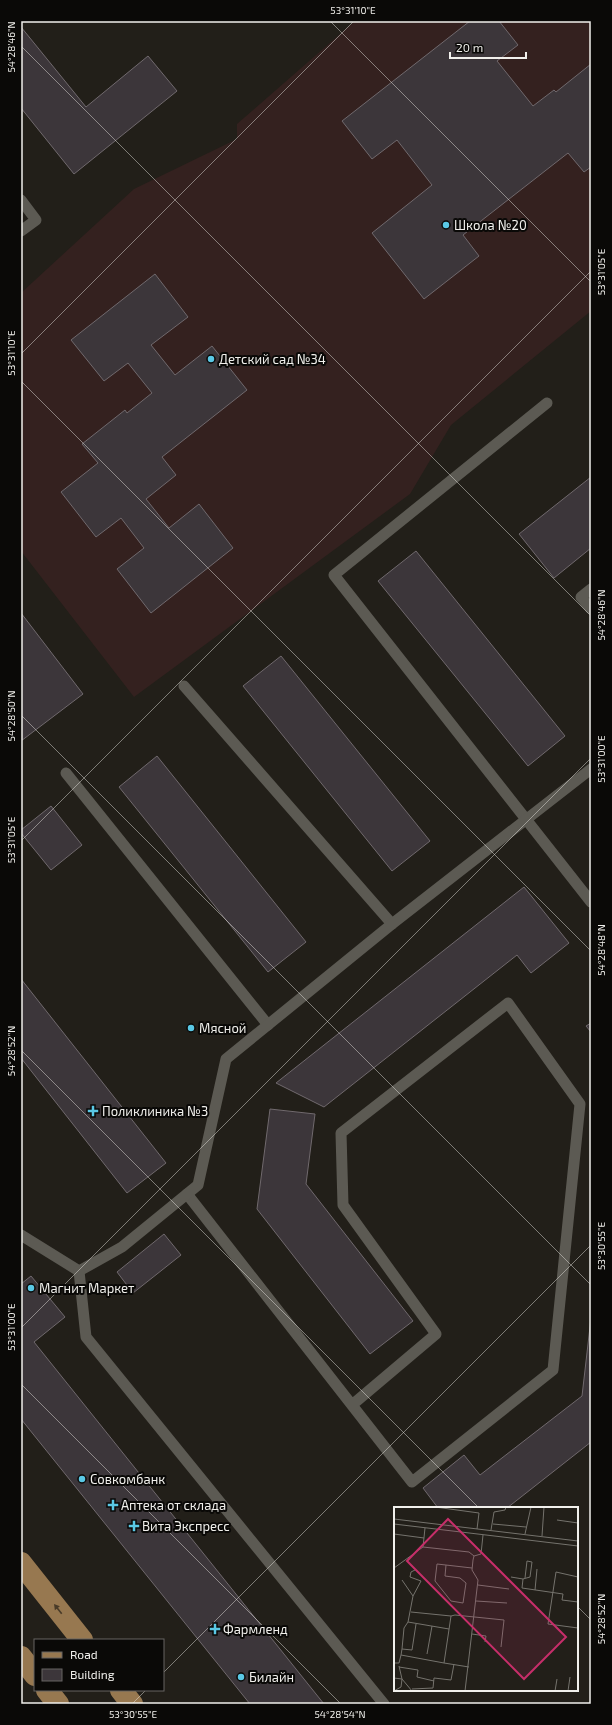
<svg xmlns="http://www.w3.org/2000/svg" width="612" height="1725" viewBox="0 0 612 1725" font-family="'Exo 2',sans-serif">
  <style>
    .education { fill: #34211f }
    .building { fill: #3c363a; stroke: #70696d }
    .lines { fill: none; stroke-linecap: round; stroke-linejoin: round }
    .service { stroke: #5c5a53; stroke-width: 11 }
    .primary { stroke: #977850; stroke-width: 22 }
    .oneway { fill: #493b28 }
    .ticks { fill: none; stroke: #f1f0ec; stroke-width: 1; stroke-opacity: 0.45 }
    .poi-dot { fill: #5ac8e5; stroke: #0a0907; stroke-width: 1.5 }
    .labels { text-anchor: middle; stroke-width: 4; stroke-linejoin: round; paint-order: stroke }
    .poi-label { font-size: 13px; fill: #f1f0ec; stroke: #0a0907; text-anchor: start }
    .inset-road { fill: none; stroke: #75736d; stroke-width: 1 }
    .view { fill: #c72e6a; fill-opacity: 0.15; stroke: #c72e6a; stroke-width: 2 }
    .inset-edge { fill: none; stroke: #f1f0ec; stroke-width: 2 }
    .neatline { fill: none; stroke: #f1f0ec; stroke-width: 1.5 }
    .ticks-label { font-size: 10px; text-anchor: middle; fill: #f1f0ec }
  </style>
  <rect width="100%" height="100%" fill="#221f19"/>
  <!-- education -->
  <path class="education" d="M355,21H591V311L451,425L410,494L134,697L21,551V293L134,189L237,139V124Z"/>
  <!-- building -->
  <g class="building">
    <path d="M470,21H499L518,45L497,61L533,106L554,90L556,92L591,64V167L584,172L568,153L463,235L479,256L424,299L372,233L432,185L397,140L372,159L342,121Z"/>
    <path d="M21,27L86,107L148,56L177,91L74,174L21,108Z"/>
    <path d="M155,274L188,317L151,345L175,375L212,346L247,390L162,457L176,475L146,499L169,528L199,504L233,548L151,613L117,569L144,548L121,518L96,537L61,492L98,463L82,444L125,410L127,413L152,393L128,363L104,381L71,340Z"/>
    <path d="M591,477V548L554,578L519,534Z"/>
    <path d="M416,551L565,736L528,766L378,581Z"/>
    <path d="M21,613L83,694L21,741Z"/>
    <path d="M281,656L430,841L392,871L243,686Z"/>
    <path d="M157,756L306,942L268,972L119,787Z"/>
    <path d="M51,806L82,845L51,870L21,833V830Z"/>
    <path d="M524,887L569,943L531,973L517,955L324,1107L276,1083Z"/>
    <path d="M21,979L166,1163L127,1193L21,1058Z"/>
    <path d="M591,1023V1032L586,1026Z"/>
    <path d="M270,1109L315,1114L306,1184L413,1321L370,1354L257,1209Z"/>
    <path d="M164,1234L181,1255L133,1293L117,1272Z"/>
    <path d="M31,1276L65,1317L34,1342L324,1704H250L21,1419V1284Z"/>
    <path d="M591,1318V1442L507,1508H438L423,1488L464,1455L480,1475L582,1396Z"/>
  </g>
  <g class="lines">
    <!-- service -->
    <g class="service">
      <path d="M21,200L36,220L21,231"/>
      <path d="M547,403L334,575L591,902"/>
      <path d="M591,589L581,597L591,609"/>
      <path d="M184,686L392,924"/>
      <path d="M66,773L268,1025"/>
      <path d="M187,1194L412,1482L553,1370L580,1104L508,1003L341,1133L343,1205L436,1334L352,1405"/>
      <path d="M21,1235L79,1271L122,1247L187,1194L198,1185L226,1059L392,924L591,769"/>
      <path d="M79,1271L86,1337L384,1704"/>
    </g>
    <!-- primary -->
    <g class="primary">
      <path d="M21,1563L82,1640"/>
      <path d="M21,1657L35,1675"/>
      <path d="M47,1690L58,1704"/>
      <path d="M121,1690L132,1704"/>
    </g>
  </g>
  <!-- one-way arrows -->
  <defs><path id="oneway-solid" d="M-6-.8H1V-3.2L6.5 0L1 3.2V.8H-6Z"/></defs>
  <use class="oneway" href="#oneway-solid" transform="translate(58 1609) rotate(-128)"/>
  <!-- ticks -->
  <path class="ticks" d="M330,21L591,282M21,46L591,616M21,354L354,21M21,381L591,951M21,715L591,1285M21,841L591,271M21,1050L479,1508M21,1328L591,758M21,1384L341,1704M577,1606L591,1620M163,1673L591,1245M132,1704L146,1690"/>
  <!-- markers -->
  <g class="poi-dot">
    <circle cx="446" cy="225" r="4"/>
    <circle cx="211" cy="359" r="4"/>
    <circle cx="191" cy="1028" r="4"/>
    <path d="M91 1105h4v4h4v4h-4v4h-4v-4h-4v-4h4z"/>
    <circle cx="31" cy="1288" r="4"/>
    <circle cx="82" cy="1479" r="4"/>
    <path d="M111 1499h4v4h4v4h-4v4h-4v-4h-4v-4h4z"/>
    <path d="M132 1520h4v4h4v4h-4v4h-4v-4h-4v-4h4z"/>
    <path d="M213 1623h4v4h4v4h-4v4h-4v-4h-4v-4h4z"/>
    <circle cx="241" cy="1677" r="4"/>
  </g>
  <g class="labels">
    <!-- poi labels -->
    <g class="poi-label">
      <text x="454" y="230">Школа №20</text>
      <text x="219" y="364">Детский сад №34</text>
      <text x="199" y="1033">Мясной</text>
      <text x="102" y="1116">Поликлиника №3</text>
      <text x="39" y="1293">Магнит Маркет</text>
      <text x="90" y="1484">Совкомбанк</text>
      <text x="121" y="1510">Аптека от склада</text>
      <text x="142" y="1531">Вита Экспресс</text>
      <text x="223" y="1634">Фармленд</text>
      <text x="249" y="1682">Билайн</text>
    </g>
  </g>
  <!-- overview -->
  <g transform="translate(394 1507)">
    <rect width="184" height="184" fill="#221f19"/>
    <path class="inset-road" d="M41,0L85,6L83,22M0,12L184,34M163,13L184,16M0,17L184,39M99,17L132,20M97,23L100,5L111,3L112,0M0,27L30,31M131,27L137,0M148,29L150,0M29,40L31,21M52,58L51,69L66,71L72,76L69,96L57,94L41,74L43,57L78,61M0,61L29,40L75,45L80,49M117,70L129,72L128,81L169,87L168,93L184,95M184,70L162,65L154,117L184,121M129,72L136,70L138,55L133,54L131,71M8,73L19,89L14,115L10,121L8,142M84,78L115,82M141,83L143,62M19,89L27,74L16,70L17,65L21,63M82,94L113,96M17,105L57,109M14,115L55,122M78,127L92,129L91,135M33,147L38,119M7,148L8,142L18,143L22,117M0,156H5L7,148L50,156L57,109L61,108L110,113L107,140M50,156L75,160M5,159L8,172L18,184M5,160L24,163L23,170L40,174M0,171L8,172L7,180L0,184M18,182L39,181L40,171L57,173L60,157M71,184L84,73L78,63L79,53L80,49L87,47L89,28M161,184L163,172M174,184L176,170"/>
    <path class="view" d="M54,12L172,130L130,172L13,54Z"/>
    <rect width="184" height="184" class="inset-edge"/>
  </g>
  <!-- border -->
  <rect width="612" height="1725" fill="none" stroke="#0a0907" stroke-width="44"/>
  <!-- legend -->
  <rect x="34" y="1639" width="130" height="52" fill="#0a0907" stroke="#666563"/>
  <rect x="42" y="1652" width="20" height="6" fill="#977850" stroke="#666563"/>
  <text x="70" y="1659" font-size="12" fill="#f1f0ec">Road</text>
  <rect x="42" y="1669" width="20" height="12" fill="#3c363a" stroke="#666563"/>
  <text x="70" y="1679" font-size="12" fill="#f1f0ec">Building</text>
  <!-- scale -->
  <path d="M450 52v6h76v-6" fill="none" stroke="#f1f0ec" stroke-width="2"/>
  <text x="456" y="52" font-size="12" fill="#f1f0ec" stroke="#0a0907" stroke-width="3" paint-order="stroke">20 m</text>
  <rect x="22" y="22" width="568" height="1681" class="neatline"/>
  <g class="ticks-label">
    <text x="353" y="14">53°31'10"E</text>
    <text transform="translate(11 47) rotate(-90)" y="4">54°28'46"N</text>
    <text transform="translate(601 272) rotate(-90)" y="4">53°31'05"E</text>
    <text transform="translate(11 353) rotate(-90)" y="4">53°31'10"E</text>
    <text transform="translate(601 615) rotate(-90)" y="4">54°28'46"N</text>
    <text transform="translate(11 716) rotate(-90)" y="4">54°28'50"N</text>
    <text transform="translate(601 759) rotate(-90)" y="4">53°31'00"E</text>
    <text transform="translate(11 840) rotate(-90)" y="4">53°31'05"E</text>
    <text transform="translate(601 950) rotate(-90)" y="4">54°28'48"N</text>
    <text transform="translate(11 1051) rotate(-90)" y="4">54°28'52"N</text>
    <text transform="translate(601 1246) rotate(-90)" y="4">53°30'55"E</text>
    <text transform="translate(11 1327) rotate(-90)" y="4">53°31'00"E</text>
    <text transform="translate(601 1619) rotate(-90)" y="4">54°28'52"N</text>
    <text x="133" y="1718">53°30'55"E</text>
    <text x="340" y="1718">54°28'54"N</text>
  </g>
</svg>
